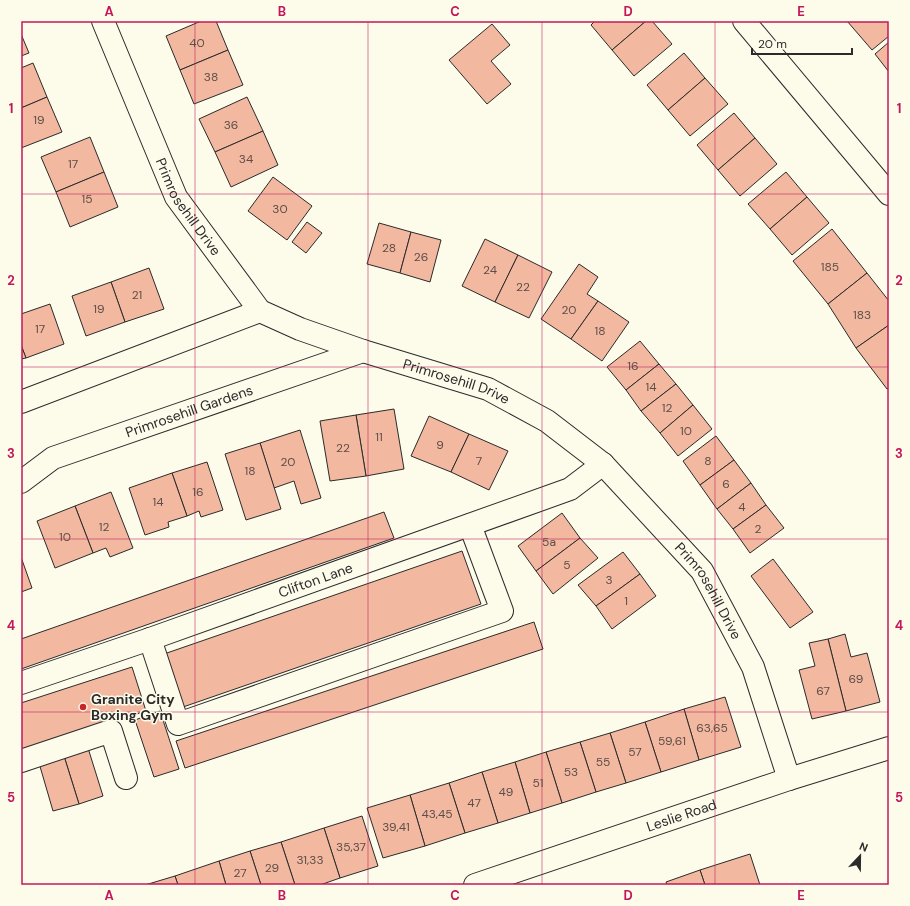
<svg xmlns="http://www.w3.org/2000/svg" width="910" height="906" viewBox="0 0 910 906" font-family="'DM Sans',sans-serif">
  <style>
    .building { fill: #f2b8a0; stroke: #2b2b2b }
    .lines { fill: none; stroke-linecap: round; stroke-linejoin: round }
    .minor-casing { stroke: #2b2b2b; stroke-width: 24 }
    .major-casing { stroke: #2b2b2b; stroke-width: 24 }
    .minor { stroke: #fdfbea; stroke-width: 22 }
    .major { stroke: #fdfbea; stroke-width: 22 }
    .grid { fill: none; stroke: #c2185b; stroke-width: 1; stroke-opacity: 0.55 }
    .poi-dot { fill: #c62828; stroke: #fdfbea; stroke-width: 1.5 }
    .labels { text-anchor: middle; stroke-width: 3; stroke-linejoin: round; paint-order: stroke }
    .number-label { font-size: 12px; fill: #5d4e48 }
    .street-label { font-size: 14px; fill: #2b2b2b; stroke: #fdfbea }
    .poi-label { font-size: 14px; font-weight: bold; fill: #2b2b2b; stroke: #fdfbea; text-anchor: start }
    .neatline { fill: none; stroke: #c2185b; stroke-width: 1.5 }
    .grid-label { font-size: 13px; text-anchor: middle; font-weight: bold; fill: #c2185b }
  </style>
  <rect width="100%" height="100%" fill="#fdfbea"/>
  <!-- building -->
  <g class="building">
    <path d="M201,21H216L228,50L180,70L166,36Z"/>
    <path d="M595,21H646L612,50L591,25Z"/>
    <path d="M646,21H652L672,44L634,76L612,50Z"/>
    <path d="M847,21H889V36L872,50Z"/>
    <path d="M492,24L510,45L491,61L511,84L487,104L449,60Z"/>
    <path d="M21,34L29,53L21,56Z"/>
    <path d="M889,42V72L875,54Z"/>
    <path d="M228,50L243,85L194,104L180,70Z"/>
    <path d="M684,53L705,78L668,110L647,85Z"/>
    <path d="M33,63L47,97L21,108V68Z"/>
    <path d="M705,78L728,104L690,136L668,110Z"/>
    <path d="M47,97L62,132L21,148V108Z"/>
    <path d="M247,97L263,131L215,152L199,119Z"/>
    <path d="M734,113L755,138L718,170L697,145Z"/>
    <path d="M263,131L278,165L231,187L215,152Z"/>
    <path d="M90,137L104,172L56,192L41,157Z"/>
    <path d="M755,138L777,164L740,196L718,170Z"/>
    <path d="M104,172L118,207L70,227L56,192Z"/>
    <path d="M786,172L807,197L770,229L748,204Z"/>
    <path d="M273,177L312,206L287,240L248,211Z"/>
    <path d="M807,197L829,223L792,255L770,229Z"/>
    <path d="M307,222L322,233L306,253L292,242Z"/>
    <path d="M379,223L411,232L400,273L367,264Z"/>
    <path d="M832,229L867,273L828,304L793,261Z"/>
    <path d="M411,232L441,240L430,282L400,273Z"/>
    <path d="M485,239L518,255L495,302L462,286Z"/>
    <path d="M518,255L552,272L529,318L495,302Z"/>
    <path d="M579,264L598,277L587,294L598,301L571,339L541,319Z"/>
    <path d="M149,268L164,309L125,322L111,282Z"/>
    <path d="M867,273L889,301V325L856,348L828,304Z"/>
    <path d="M111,282L125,322L86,336L72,296Z"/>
    <path d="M598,301L629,322L602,361L571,339Z"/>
    <path d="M50,304L64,344L26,358L21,345V314Z"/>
    <path d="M889,325V388L887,389L856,348Z"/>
    <path d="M640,341L659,364L626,390L607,367Z"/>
    <path d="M21,345L26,358L21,359Z"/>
    <path d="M659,364L676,384L641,411L626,390Z"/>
    <path d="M676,384L693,405L660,433L641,411Z"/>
    <path d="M693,405L712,429L678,456L660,433Z"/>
    <path d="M394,409L404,469L366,476L356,415Z"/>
    <path d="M356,415L366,476L330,481L320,421Z"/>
    <path d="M429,416L469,434L451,472L411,456Z"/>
    <path d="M300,430L321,498L301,504L294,481L274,488L260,443Z"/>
    <path d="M469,434L508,451L489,490L451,472Z"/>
    <path d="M716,436L734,460L700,485L683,461Z"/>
    <path d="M260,443L281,509L246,520L225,454Z"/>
    <path d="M734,460L751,483L717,509L700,485Z"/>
    <path d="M207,462L223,510L201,517L199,511L187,516L172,473Z"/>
    <path d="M172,473L187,516L168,522L169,527L145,535L129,488Z"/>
    <path d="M751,483L766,505L733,529L717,509Z"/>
    <path d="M111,492L133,548L110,557L106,548L93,553L75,506Z"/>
    <path d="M766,505L784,528L750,553L733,529Z"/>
    <path d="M75,506L93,553L55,568L37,521Z"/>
    <path d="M384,512L394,538L21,669V639Z"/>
    <path d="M562,513L580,538L536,571L518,546Z"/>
    <path d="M580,538L598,558L553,594L536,571Z"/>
    <path d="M462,551L481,604L183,707L164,654Z"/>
    <path d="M623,552L640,574L596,606L578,585Z"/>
    <path d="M21,557L32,588L21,592Z"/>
    <path d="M773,559L813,612L790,628L751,576Z"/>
    <path d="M640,574L656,596L612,629L596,606Z"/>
    <path d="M534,622L543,649L185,768L176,741Z"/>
    <path d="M845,634L851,657L867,653L880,702L846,711L828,639Z"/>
    <path d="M828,639L846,711L812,719L799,670L815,666L809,643Z"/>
    <path d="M132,667L146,711L22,751L21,746V703Z"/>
    <path d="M725,697L741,747L699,760L684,709Z"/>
    <path d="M684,709L699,760L661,772L645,722Z"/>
    <path d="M160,711L179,769L154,777L135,720Z"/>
    <path d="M645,722L661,772L626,783L610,733Z"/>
    <path d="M610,733L626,783L596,792L580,742Z"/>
    <path d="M580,742L596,792L562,803L546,752Z"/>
    <path d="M88,748L103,796L79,804L64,756Z"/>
    <path d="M546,752L562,803L530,813L515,762Z"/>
    <path d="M64,756L79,804L53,811L39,763Z"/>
    <path d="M515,762L530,813L498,823L482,772Z"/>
    <path d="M482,772L498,823L465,833L449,783Z"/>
    <path d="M449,783L465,833L425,846L410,795Z"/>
    <path d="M410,795L425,846L383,858L367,808Z"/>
    <path d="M362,816L378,866L340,878L324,828Z"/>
    <path d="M324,828L340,878L320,885H295L281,842Z"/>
    <path d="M281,842L295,885H261L250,851Z"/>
    <path d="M250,851L261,885H226L219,861Z"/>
    <path d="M750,854L760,885H705L700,870Z"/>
    <path d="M219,861L226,885H178L175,876Z"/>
    <path d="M700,870L705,885H667L666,882Z"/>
    <path d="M175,876L178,885H145Z"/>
  </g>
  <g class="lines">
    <defs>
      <g id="minor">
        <path id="s1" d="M103,21L176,197L260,311L300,329L363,351L488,389L547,421L603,464L702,571L753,667L789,779"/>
        <path d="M21,402L260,311"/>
        <path id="s2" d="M21,482L53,458L363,351"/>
        <path d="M150,639L178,724L502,611L470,525"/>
        <path id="s3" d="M21,683L150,639L570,489L603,464"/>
        <path d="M21,761L111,731L126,778"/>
        <path id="s4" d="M475,885L789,779L889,748"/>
      </g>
      <path id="major" d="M744,21L889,194"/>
    </defs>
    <!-- minor casing -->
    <use href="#minor" class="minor-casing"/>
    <!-- major casing -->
    <use href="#major" class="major-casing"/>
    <!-- minor -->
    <use href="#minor" class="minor"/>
    <!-- major -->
    <use href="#major" class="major"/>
  </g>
  <!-- grid -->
  <path class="grid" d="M195,21V885M368,21V885M542,21V885M715,21V885M21,194H889M21,367H889M21,539H889M21,712H889"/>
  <!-- markers -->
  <circle class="poi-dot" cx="83" cy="707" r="4"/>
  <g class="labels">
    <!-- number labels -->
    <g class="number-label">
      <text x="197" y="47">40</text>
      <text x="211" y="81">38</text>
      <text x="39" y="124">19</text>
      <text x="231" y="129">36</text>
      <text x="246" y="163">34</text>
      <text x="73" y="168">17</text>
      <text x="87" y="203">15</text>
      <text x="280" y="213">30</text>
      <text x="389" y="252">28</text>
      <text x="421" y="261">26</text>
      <text x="830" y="271">185</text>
      <text x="490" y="274">24</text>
      <text x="523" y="291">22</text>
      <text x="137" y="299">21</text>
      <text x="99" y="313">19</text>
      <text x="569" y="314">20</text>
      <text x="862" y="319">183</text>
      <text x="40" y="333">17</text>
      <text x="600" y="335">18</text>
      <text x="633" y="370">16</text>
      <text x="651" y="391">14</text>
      <text x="667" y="412">12</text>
      <text x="686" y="435">10</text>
      <text x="379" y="441">11</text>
      <text x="440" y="449">9</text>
      <text x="343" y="452">22</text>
      <text x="479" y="465">7</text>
      <text x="708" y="465">8</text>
      <text x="288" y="466">20</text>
      <text x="250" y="475">18</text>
      <text x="726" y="488">6</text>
      <text x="198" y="496">16</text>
      <text x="158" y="506">14</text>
      <text x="742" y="511">4</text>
      <text x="104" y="531">12</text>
      <text x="758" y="533">2</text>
      <text x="65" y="541">10</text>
      <text x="549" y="546">5a</text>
      <text x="567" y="569">5</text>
      <text x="609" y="584">3</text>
      <text x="626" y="605">1</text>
      <text x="856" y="683">69</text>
      <text x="823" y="695">67</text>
      <text x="712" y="732">63,65</text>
      <text x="672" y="745">59,61</text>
      <text x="635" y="756">57</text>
      <text x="603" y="766">55</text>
      <text x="571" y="776">53</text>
      <text x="538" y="787">51</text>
      <text x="506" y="796">49</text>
      <text x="474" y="807">47</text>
      <text x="437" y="818">43,45</text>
      <text x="396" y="831">39,41</text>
      <text x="351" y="851">35,37</text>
      <text x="310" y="864">31,33</text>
      <text x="272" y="872">29</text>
      <text x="240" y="877">27</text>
    </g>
    <!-- street labels -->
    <g class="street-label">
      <text dy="5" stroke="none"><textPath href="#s1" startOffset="205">Primrosehill Drive</textPath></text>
      <text dy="5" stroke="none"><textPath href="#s1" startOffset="541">Primrosehill Drive</textPath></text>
      <text dy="5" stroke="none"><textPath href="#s2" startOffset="184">Primrosehill Gardens</textPath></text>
      <text dy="5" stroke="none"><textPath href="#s3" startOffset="312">Clifton Lane</textPath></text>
      <text dy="5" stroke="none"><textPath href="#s1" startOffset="877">Primrosehill Drive</textPath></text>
      <text dy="5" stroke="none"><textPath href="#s4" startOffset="218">Leslie Road</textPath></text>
    </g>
    <!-- poi labels -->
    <g class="poi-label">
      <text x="91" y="704">Granite City<tspan x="91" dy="16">Boxing Gym</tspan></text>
    </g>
  </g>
  <!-- border -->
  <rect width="910" height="906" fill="none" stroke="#fdfbea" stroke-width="44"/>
  <!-- north arrow -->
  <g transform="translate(860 856) rotate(22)" stroke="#fdfbea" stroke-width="3" paint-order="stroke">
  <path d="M0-3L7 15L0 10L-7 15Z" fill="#2b2b2b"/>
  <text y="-6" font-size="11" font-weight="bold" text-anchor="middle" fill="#2b2b2b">N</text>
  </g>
  <!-- scale -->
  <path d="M752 48v6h100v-6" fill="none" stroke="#2b2b2b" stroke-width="2"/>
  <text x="758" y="48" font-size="12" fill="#2b2b2b" stroke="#fdfbea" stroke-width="3" paint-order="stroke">20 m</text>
  <rect x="22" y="22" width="866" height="862" class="neatline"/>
  <g class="grid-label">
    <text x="109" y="16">A</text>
    <text x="282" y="16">B</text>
    <text x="455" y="16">C</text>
    <text x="628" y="16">D</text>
    <text x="801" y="16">E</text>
    <text x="11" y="113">1</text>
    <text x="899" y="113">1</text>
    <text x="11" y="285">2</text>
    <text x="899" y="285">2</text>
    <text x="11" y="458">3</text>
    <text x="899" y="458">3</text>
    <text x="11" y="630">4</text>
    <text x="899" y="630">4</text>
    <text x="11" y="802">5</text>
    <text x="899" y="802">5</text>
    <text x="109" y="900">A</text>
    <text x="282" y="900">B</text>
    <text x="455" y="900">C</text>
    <text x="628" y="900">D</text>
    <text x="801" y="900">E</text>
  </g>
</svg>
